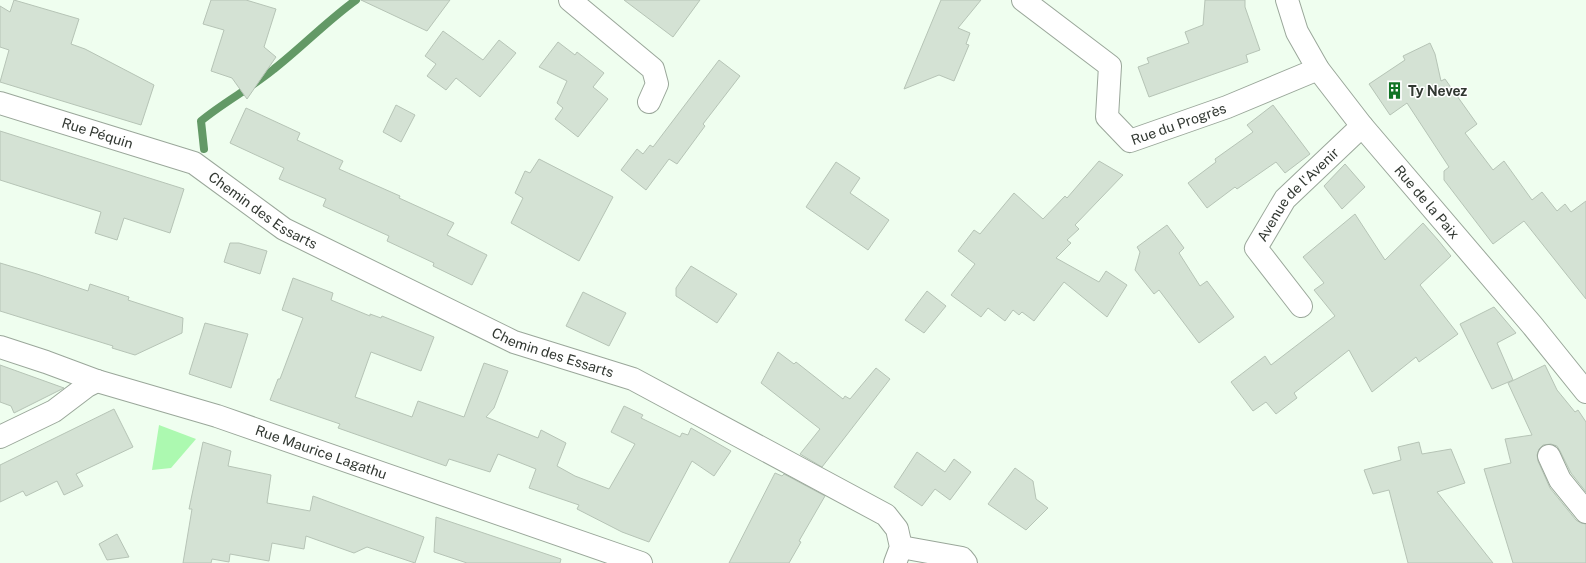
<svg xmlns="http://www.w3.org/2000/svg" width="1586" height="563" viewBox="0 0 1586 563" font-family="'Public Sans',sans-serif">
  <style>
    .green { fill: #acf9b0 }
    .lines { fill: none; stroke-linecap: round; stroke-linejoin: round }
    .stream { stroke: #639966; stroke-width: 8 }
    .building { fill: #d4e2d4; stroke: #b6c4b6 }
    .minor-casing { stroke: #9aa79a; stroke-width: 24 }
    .minor { stroke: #fff; stroke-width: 22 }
    .labels { text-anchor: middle; stroke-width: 3; stroke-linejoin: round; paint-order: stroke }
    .poi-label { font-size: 14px; font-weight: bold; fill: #323832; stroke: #fff; text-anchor: start }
    .street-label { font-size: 14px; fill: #323832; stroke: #fff }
  </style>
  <rect width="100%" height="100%" fill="#effeef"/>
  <!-- green -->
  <path class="green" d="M159,425L196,439L171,468L152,470Z"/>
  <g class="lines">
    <!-- stream -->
    <path class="stream" d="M204,149L201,121C224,102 251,88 274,69C302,47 327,21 356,0"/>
  </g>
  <!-- building -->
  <g class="building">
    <path d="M14,0L79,19L71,44L85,49L154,85L141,125L0,82L9,50L0,47V6L10,12Z"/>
    <path d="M211,0H246L276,9L264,47L276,57L247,99L232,78L211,71L224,30L203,24Z"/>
    <path d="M361,0H450L427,31Z"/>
    <path d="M624,0H700L673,37Z"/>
    <path d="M941,0H981L958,28L970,33L966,44L969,45L954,81L939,75L904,89Z"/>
    <path d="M1205,0H1245V7L1260,50L1246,55L1248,62L1149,97L1138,67L1149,63L1147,58L1189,43L1185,32L1203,25Z"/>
    <path d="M443,31L483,60L499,40L516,53L480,97L456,78L446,90L427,76L436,64L425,56Z"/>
    <path d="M558,42L575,55L577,52L604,73L593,87L608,99L578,137L555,119L563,108L557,103L567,81L539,67Z"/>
    <path d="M1430,43L1435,54L1441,81L1445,79L1477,124L1465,133L1493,170L1504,161L1532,200L1542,192L1557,211L1565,204L1571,212L1586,201V299L1524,221L1493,244L1444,180V171L1449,167L1407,103L1390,115L1369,84L1405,60L1403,56Z"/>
    <path d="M719,60L740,76L703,124L705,126L677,164L669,159L646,190L621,170L637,149L643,154L650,145L653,147Z"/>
    <path d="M396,105L415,115L401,142L383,132Z"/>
    <path d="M1273,105L1310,154L1285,173L1276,162L1237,189L1235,187L1207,208L1188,183L1216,162L1215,159L1253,132L1247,125Z"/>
    <path d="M246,108L300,133L297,140L343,161L339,169L400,196L399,198L454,223L447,235L487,255L472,285L433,266L434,263L387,241L389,236L323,206L326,199L279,179L284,168L230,143Z"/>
    <path d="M0,131L184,189L170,233L124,218L117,240L95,233L101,212L0,180Z"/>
    <path d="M539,159L613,197L579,261L511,223L523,198L515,193L525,171L530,173Z"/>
    <path d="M1099,161L1123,175L1075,225L1079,229L1067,240L1071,243L1056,258L1099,282L1106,271L1127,285L1107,317L1064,282L1034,321L1022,312L1019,315L1013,310L1005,321L988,308L981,317L951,295L975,264L958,251L974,230L980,234L1014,193L1043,219L1065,196L1067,198Z"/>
    <path d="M836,162L860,178L850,193L889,220L868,250L806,207Z"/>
    <path d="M1345,164L1365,187L1342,209L1324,186Z"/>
    <path d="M1355,214L1385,260L1423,223L1438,240L1451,256L1420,285L1458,334L1419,362L1416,357L1372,392L1349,350L1294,393L1297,398L1276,414L1266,402L1253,411L1231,382L1265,356L1271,365L1335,316L1314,290L1324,283L1303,257Z"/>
    <path d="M1167,225L1184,248L1179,253L1200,286L1207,281L1234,317L1199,343L1159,290L1154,294L1135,270L1140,252L1137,247Z"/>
    <path d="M230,243H239L267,251L260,274L224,262Z"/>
    <path d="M0,263L37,274L88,291L90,284L129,297L128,300L183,318L182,333L135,355L112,348L113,346L0,311Z"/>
    <path d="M691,266L737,294L717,323L676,296V288Z"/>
    <path d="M293,278L333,293L331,300L370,316V314L381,318L382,316L434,337L421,371L371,352L355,397L412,417L418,401L464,417L484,363L508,371L494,408L486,417L538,438L541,430L566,443L557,466L575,476L609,489L635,444L611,432L624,406L643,415L641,418L680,437L682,433L688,435L691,428L731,451L714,476L692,461L649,542L622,532L577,509L579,505L529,488L536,469L498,454L490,472L449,459L446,466L338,428L340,424L270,400L278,379H280L303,318L282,310Z"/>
    <path d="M927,291L946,306L924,333L905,320Z"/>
    <path d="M583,292L626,313L609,346L566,326Z"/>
    <path d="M1494,307L1516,333L1497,343L1513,380L1492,389L1460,324Z"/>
    <path d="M205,323L248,334L231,388L189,374Z"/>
    <path d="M778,352L794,364L796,362L843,399L845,396L850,399L876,368L890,379L822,467L800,454L820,429L761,383Z"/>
    <path d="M0,365L64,388L14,413L11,406L0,402Z"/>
    <path d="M1545,365L1557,390L1575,412L1578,410L1586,422V492L1571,473L1560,451L1557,446L1551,444L1543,445L1539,449L1537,455L1538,461L1550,488L1576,520L1581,523L1586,524V563H1513L1484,469L1511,463L1505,439L1532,435L1508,383Z"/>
    <path d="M114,409L133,447L76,474L83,486L64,495L57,481L26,496L23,491L0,502V465Z"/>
    <path d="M203,442L231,451L228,466L271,475L267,503L310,511L313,496L424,537L415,563L367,547L354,553L306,536L304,549L272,543L269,561L230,554L229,562L212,559L211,563H183L192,509H189Z"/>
    <path d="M1419,442L1422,454L1451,449L1465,483L1437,492L1493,563H1408L1389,490L1373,494L1364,470L1401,460L1398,447Z"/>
    <path d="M917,452L945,472L954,459L971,472L950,500L935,489L922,506L894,487Z"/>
    <path d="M1015,468L1033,481L1036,499L1048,508L1026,530L988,504Z"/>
    <path d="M775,473L782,476L784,474L825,496L799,541L801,542L789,563H729Z"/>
    <path d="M436,517L561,559L560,563H467L434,552Z"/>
    <path d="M117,534L129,557L107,560L99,544Z"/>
  </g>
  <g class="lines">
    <defs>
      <g id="minor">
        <path d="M570,0L653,69L657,84L649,102"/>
        <path id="s1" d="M1023,0L1110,66L1107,117L1130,141L1227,107L1318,69"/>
        <path id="s2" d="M1287,0L1297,32L1318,69L1362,126L1532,325L1586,392"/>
        <path id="s3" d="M0,103L194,163L284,229L514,342L633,379L886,515L897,529L901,547L895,563"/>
        <path id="s4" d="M1301,306L1256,248L1285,199L1362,126"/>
        <path id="s5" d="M0,347L46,362L97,381L217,416L641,563"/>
        <path d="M0,437L54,411L87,386L97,381"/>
        <path d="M1549,456L1560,480L1586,512"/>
        <path d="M901,547L962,558L966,563"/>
      </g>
    </defs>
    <!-- minor casing -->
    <use href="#minor" class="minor-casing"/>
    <!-- minor -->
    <use href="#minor" class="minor"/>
  </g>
  <!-- icons -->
  <defs>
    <symbol id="building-bare" viewBox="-9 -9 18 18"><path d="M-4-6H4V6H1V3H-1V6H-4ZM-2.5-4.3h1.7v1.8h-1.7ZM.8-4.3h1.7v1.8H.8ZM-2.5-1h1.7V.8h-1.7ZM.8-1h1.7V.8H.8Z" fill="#107425" stroke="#fff" stroke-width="2.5" paint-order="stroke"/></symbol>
  </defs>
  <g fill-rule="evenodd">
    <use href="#building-bare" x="1382" y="78" width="25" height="25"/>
  </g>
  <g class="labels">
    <!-- poi labels -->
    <g class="poi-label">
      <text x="1408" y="96">Ty Nevez</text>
    </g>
    <!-- street labels -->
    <g class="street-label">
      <text dy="5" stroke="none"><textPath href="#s1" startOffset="245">Rue du Progrès</textPath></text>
      <text dy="5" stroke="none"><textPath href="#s3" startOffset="102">Rue Péquin</textPath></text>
      <text dy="5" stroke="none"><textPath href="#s4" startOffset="142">Avenue de l'Avenir</textPath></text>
      <text dy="5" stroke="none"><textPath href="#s2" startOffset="248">Rue de la Paix</textPath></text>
      <text dy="5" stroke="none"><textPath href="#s3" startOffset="287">Chemin des Essarts</textPath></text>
      <text dy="5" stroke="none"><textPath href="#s3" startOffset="611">Chemin des Essarts</textPath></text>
      <text dy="5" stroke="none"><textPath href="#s5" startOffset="338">Rue Maurice Lagathu</textPath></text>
    </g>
  </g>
</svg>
